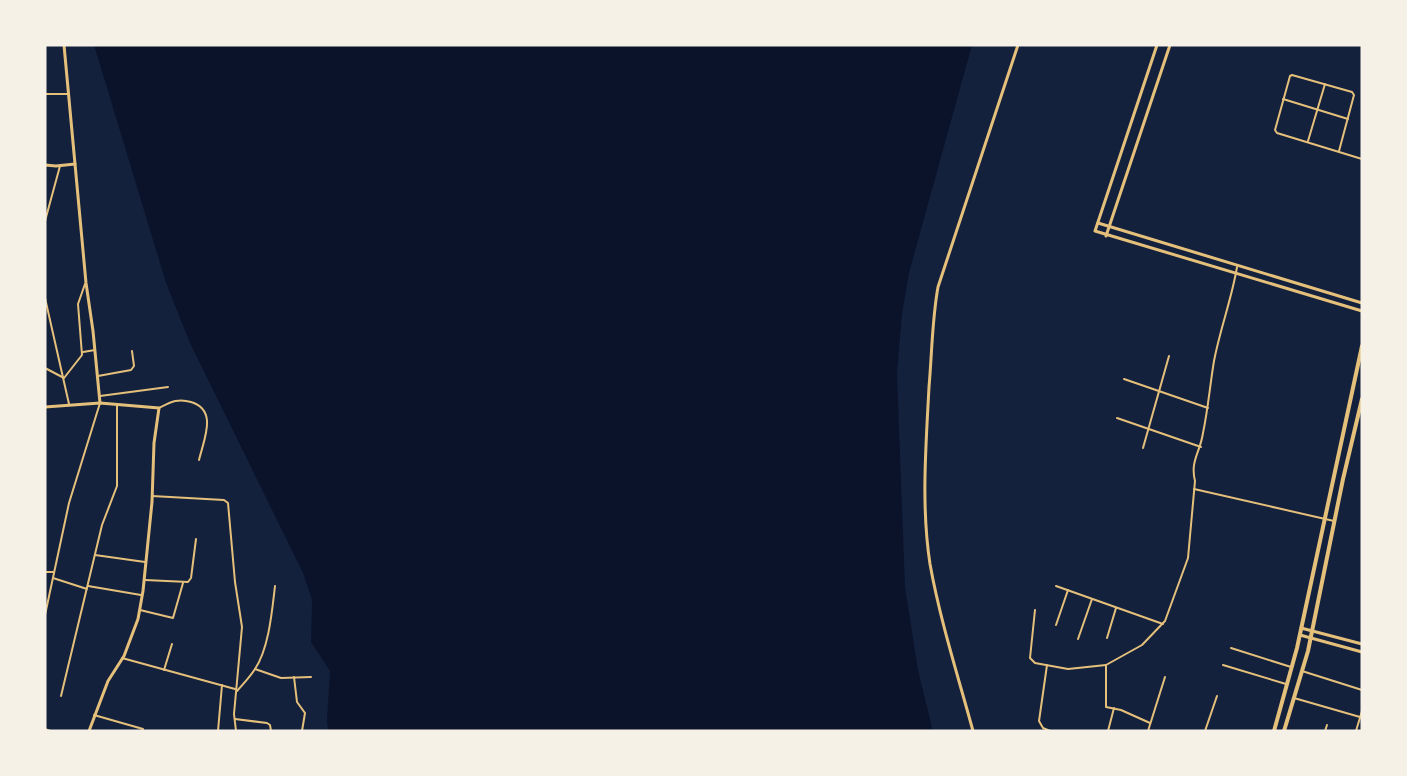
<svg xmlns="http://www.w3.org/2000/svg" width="1407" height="776" viewBox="0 0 1407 776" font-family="'Roboto Condensed',sans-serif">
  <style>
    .water { fill: #0b132b }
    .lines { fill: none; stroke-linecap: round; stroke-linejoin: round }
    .minor { stroke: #e5c07b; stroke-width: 2 }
    .tertiary { stroke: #e5c07b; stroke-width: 3 }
    .secondary { stroke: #e5c07b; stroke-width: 4 }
  </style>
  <rect width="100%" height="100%" fill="#14213d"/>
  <!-- water -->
  <path class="water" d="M94,45H972L909,273L902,314L897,373L905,587L918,670L933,731H328L327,719L330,671L311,642L312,600L303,573L190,343L166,283Z"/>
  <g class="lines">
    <!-- minor -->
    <g class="minor">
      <path d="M45,94H69"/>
      <path d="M1283,99L1348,119"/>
      <path d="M1308,141L1325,84"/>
      <path d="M1339,151L1354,95L1352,92L1292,75L1290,76L1275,130L1277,133L1362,159"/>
      <path d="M45,221L60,166"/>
      <path d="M45,298L69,404"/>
      <path d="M83,352L95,350"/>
      <path d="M45,368L64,378L82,355L78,304L85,284"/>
      <path d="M98,376L131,370L134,366L132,351"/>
      <path d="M1124,379L1208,408"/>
      <path d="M100,396L168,387"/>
      <path d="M159,408C171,402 178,398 191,402C218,410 204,439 199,460"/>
      <path d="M1117,418L1201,447"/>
      <path d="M1143,448L1169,356"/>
      <path d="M1194,489L1334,521"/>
      <path d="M152,496L224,500L228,503L235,582L242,627L234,714L236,731"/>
      <path d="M95,555L145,562"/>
      <path d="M45,572H54"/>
      <path d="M53,578L87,589"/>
      <path d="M145,580L188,582L191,578L196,539"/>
      <path d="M88,586L141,595"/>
      <path d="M1056,586L1163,624"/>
      <path d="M140,610L173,618L183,583"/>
      <path d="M1035,610L1030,658L1035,663L1068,669L1106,665L1142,645L1165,621L1188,558L1195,481C1190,461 1200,453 1203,433C1208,409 1210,385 1214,361C1220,329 1232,298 1237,267"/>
      <path d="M45,615L69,503L100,403"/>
      <path d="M1056,625L1068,590"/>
      <path d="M1107,638L1116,608"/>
      <path d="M1078,639L1092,599"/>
      <path d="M1231,648L1291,667"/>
      <path d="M122,658L235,689"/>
      <path d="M1047,665L1039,721L1043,728L1050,731"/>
      <path d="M1106,665V707L1121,710L1150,723"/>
      <path d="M1223,665L1286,684"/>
      <path d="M255,669L281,678L311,677"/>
      <path d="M164,670L172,644"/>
      <path d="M1302,671L1362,690"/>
      <path d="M294,677L297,702L305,713L302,731"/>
      <path d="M237,691C243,684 250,677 255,669C269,648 272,611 275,586"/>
      <path d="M61,696L102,525L117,486V404"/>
      <path d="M1294,698L1360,717"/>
      <path d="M94,715L143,729"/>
      <path d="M235,719L267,723L270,725L271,731"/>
      <path d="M45,729L50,731"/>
      <path d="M218,731L222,685"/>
      <path d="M1108,731L1114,708"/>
      <path d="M1148,731L1165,677"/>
      <path d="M1205,731L1217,696"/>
      <path d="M1325,731L1327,725"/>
      <path d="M1356,731L1362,711"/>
    </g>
    <!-- tertiary -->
    <g class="tertiary">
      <path d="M64,45L86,283L93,331L100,403"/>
      <path d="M1157,45L1095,231L1362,311"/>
      <path d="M45,165L56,166L75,164"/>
      <path d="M1098,223L1362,303"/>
      <path d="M1106,236L1170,45"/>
      <path d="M45,407L100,403L159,408L154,443L152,502L143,591L138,619L124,656L108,681L89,731"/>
      <path d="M1301,628L1362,644"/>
      <path d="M1300,635L1362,652"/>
      <path d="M973,731C958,676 940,620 930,564C921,506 926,445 929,387C932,353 932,320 938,287L1018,45"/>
    </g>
    <!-- secondary -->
    <g class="secondary">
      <path d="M1274,731L1297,648L1362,346"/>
      <path d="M1284,731L1308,651L1343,479L1362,399"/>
    </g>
  </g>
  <!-- border -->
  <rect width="1407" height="776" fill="none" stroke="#f6f1e7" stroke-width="93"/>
</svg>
